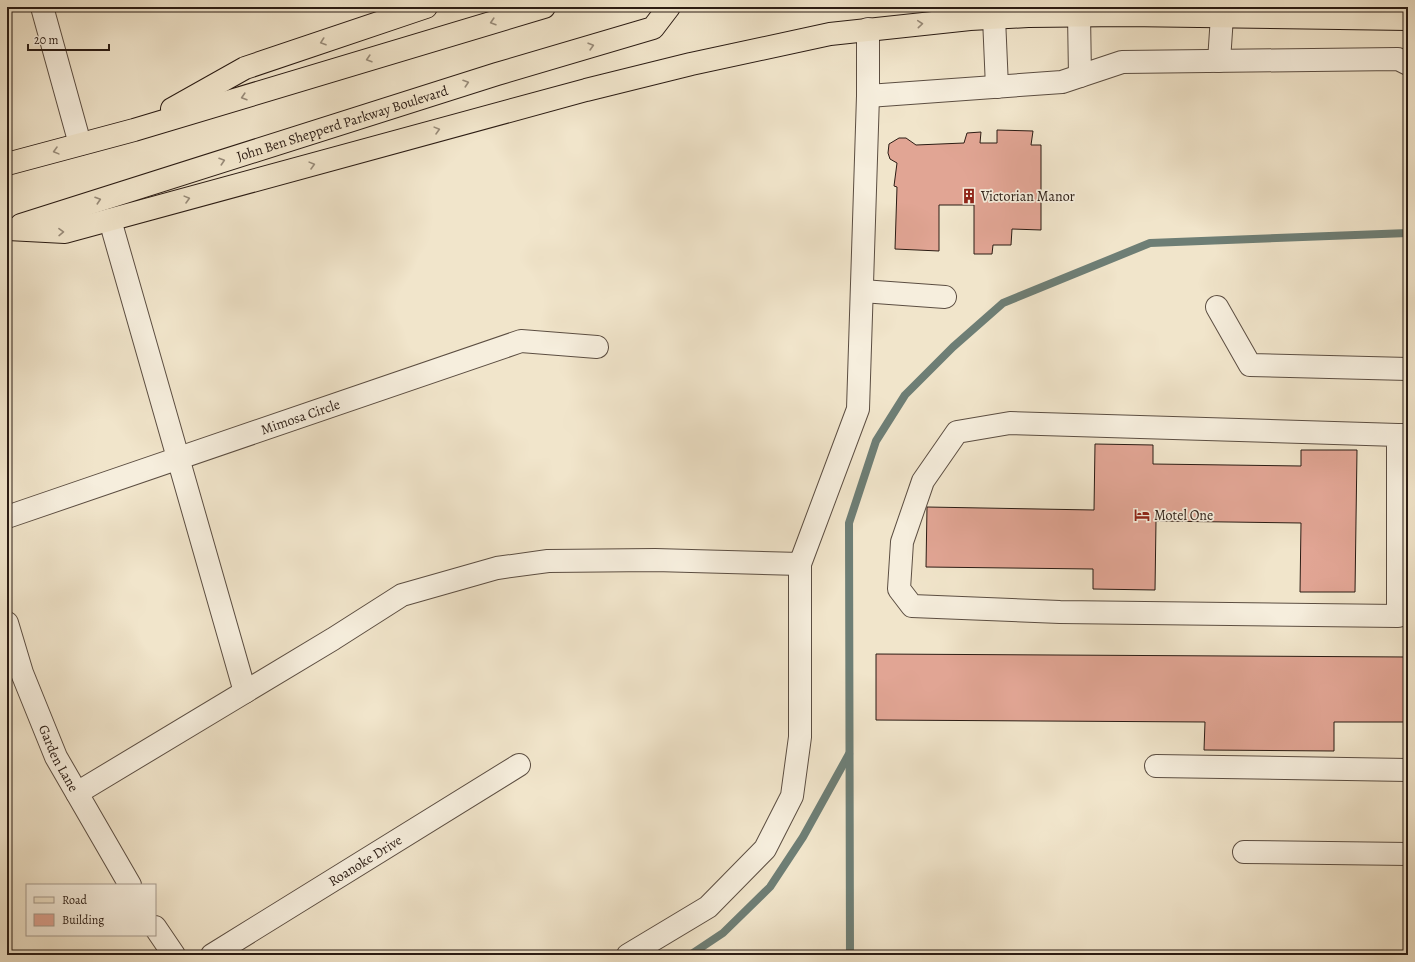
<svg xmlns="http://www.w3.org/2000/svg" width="1415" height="962" viewBox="0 0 1415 962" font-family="Alegreya,serif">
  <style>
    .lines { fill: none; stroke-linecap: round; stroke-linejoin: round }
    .stream { stroke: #6e7e75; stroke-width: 8 }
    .building { fill: #e1a594; stroke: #2b1c14 }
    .minor-casing { stroke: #5c4e42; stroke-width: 24 }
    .major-casing { stroke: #2b1c14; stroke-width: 24 }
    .minor { stroke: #f6eedd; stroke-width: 22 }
    .major { stroke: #f1e5cb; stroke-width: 22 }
    .oneway { stroke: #988b79 }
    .labels { text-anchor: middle; stroke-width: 3.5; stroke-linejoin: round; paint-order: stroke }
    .street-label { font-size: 14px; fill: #2b1c14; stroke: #f6eedd }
    .poi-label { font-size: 14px; fill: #2b1c14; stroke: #f6eedd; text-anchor: start }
  </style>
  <rect width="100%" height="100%" fill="#f1e5cb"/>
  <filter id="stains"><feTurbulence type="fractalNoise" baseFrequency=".005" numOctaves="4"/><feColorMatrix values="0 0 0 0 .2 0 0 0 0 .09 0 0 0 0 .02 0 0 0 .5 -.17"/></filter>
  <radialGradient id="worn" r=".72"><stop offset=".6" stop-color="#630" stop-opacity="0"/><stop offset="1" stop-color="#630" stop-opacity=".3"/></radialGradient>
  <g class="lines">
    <!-- stream -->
    <g class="stream">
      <path d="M690,955L723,933L770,887L803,837L849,754"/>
      <path d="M850,955L849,523L876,441L905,395L953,347L1003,303L1150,243L1408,233"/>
    </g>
  </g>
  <!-- building -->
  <g class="building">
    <path d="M997,130L1033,131L1031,145H1041V230L1012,229L1011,245H993L992,254H974V205H939V251L895,249L897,187L894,186L897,163L890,159L888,153L889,144L899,138H906L916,145L964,143L967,133L981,132L980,143H997Z"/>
    <path d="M1095,444L1153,445V464L1301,466V450H1357L1355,592H1300L1301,523L1156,521L1155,590L1093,589V569L926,567L927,507L1094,510Z"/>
    <path d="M876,654L1408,657V722H1334V751L1204,750L1205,722L876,720Z"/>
  </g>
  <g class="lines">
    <defs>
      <g id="minor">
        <path d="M42,7L80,144"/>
        <path d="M1079,15L1080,76"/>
        <path d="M994,18L997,87"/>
        <path d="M868,29V96L1062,82L1122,62L1398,59L1408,64"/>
        <path d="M1219,61L1222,16"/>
        <path d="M110,220L245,692"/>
        <path d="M862,291L945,297"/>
        <path d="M1217,307L1250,365L1408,369"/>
        <path d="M1398,435V616L1060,612L912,606L899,589L902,542L923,481L957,432L1010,423L1398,435H1408"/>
        <path id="s1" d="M7,517L521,341L597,347"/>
        <path id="s2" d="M7,623L22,673L56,757L130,885"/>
        <path d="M1156,766L1408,770"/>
        <path d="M77,793L333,639L402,595L497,568L548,561L655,560L800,564L858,409L868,96"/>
        <path d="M1244,852L1408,854"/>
        <path d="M155,927L174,955"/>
        <path id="s3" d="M212,955L519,765"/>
        <path d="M628,955L708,907L765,849L792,796L800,737V564"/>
      </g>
      <g id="major">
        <path d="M172,109L245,68L426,7"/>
        <path d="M7,164L134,130L544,7"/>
        <path id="s4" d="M21,225L497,74L653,28L669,7"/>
        <path d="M8,229L65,232L586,90L691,64L830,34L970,19L1028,16L1126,15L1408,19"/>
      </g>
    </defs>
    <!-- minor casing -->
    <use href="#minor" class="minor-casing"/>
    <!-- major casing -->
    <use href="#major" class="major-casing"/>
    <!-- minor -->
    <use href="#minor" class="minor"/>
    <!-- major -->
    <use href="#major" class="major"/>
  </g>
  <!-- one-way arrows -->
  <defs><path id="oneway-chevron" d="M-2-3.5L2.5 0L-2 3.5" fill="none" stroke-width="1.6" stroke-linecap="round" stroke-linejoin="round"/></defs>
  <g class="oneway">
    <use href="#oneway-chevron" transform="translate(493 22) rotate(163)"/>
    <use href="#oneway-chevron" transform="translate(920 24) rotate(-5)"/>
    <use href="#oneway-chevron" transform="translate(323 42) rotate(161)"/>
    <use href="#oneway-chevron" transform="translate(591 46) rotate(-16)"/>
    <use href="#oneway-chevron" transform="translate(369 59) rotate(163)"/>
    <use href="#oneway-chevron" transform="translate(466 83) rotate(-18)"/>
    <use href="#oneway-chevron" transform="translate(244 97) rotate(163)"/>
    <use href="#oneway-chevron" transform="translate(437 130) rotate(-15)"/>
    <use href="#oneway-chevron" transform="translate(56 151) rotate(165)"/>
    <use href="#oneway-chevron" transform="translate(222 161) rotate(-18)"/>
    <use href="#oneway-chevron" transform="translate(312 165) rotate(-15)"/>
    <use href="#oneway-chevron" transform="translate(187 199) rotate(-15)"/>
    <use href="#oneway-chevron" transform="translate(98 200) rotate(-18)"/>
    <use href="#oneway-chevron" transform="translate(61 232) rotate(-1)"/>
  </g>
  <!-- icons -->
  <defs>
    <symbol id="building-bare" viewBox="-9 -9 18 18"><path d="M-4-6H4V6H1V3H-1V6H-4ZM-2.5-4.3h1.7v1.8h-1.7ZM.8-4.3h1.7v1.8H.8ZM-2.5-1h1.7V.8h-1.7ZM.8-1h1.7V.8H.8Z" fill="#8f2418" stroke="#f6eedd" stroke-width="2.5" paint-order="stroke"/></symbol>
    <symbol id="hotel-bare" viewBox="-9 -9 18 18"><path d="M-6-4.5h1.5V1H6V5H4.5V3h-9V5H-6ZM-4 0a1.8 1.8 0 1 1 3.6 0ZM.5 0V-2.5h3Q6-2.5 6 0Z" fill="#8f2418" stroke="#f6eedd" stroke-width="2.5" paint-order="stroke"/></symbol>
  </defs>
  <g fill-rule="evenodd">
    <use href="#building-bare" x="958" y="185" width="22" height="22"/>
    <use href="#hotel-bare" x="1131" y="504" width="22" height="22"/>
  </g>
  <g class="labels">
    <!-- street labels -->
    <g class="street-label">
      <text dy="5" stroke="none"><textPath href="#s4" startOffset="337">John Ben Shepperd Parkway Boulevard</textPath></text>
      <text dy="5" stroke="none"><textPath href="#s1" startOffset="310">Mimosa Circle</textPath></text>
      <text dy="5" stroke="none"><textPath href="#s2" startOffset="145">Garden Lane</textPath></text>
      <text dy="5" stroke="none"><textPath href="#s3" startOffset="180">Roanoke Drive</textPath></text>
    </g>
    <!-- poi labels -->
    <g class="poi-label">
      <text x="981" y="201">Victorian Manor</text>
      <text x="1154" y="520">Motel One</text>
    </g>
  </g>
  <!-- margin -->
  <rect width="1415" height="962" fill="none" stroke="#f1e5cb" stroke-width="24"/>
  <rect x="8" y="8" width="1399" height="946" fill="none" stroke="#2b1c14" stroke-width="2"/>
  <rect x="12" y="12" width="1391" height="938" fill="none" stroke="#2b1c14"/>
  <!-- legend -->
  <rect x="26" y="884" width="130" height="52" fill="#f6eedd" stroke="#a59a8d"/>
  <rect x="34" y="897" width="20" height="6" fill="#f1e5cb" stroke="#a59a8d"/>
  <text x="62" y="904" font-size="12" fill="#2b1c14">Road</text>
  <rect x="34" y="914" width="20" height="12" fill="#e1a594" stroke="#a59a8d"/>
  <text x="62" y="924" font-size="12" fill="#2b1c14">Building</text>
  <!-- scale -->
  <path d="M28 44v6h81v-6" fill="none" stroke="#2b1c14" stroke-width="2"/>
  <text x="34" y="44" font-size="12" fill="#2b1c14" stroke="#f6eedd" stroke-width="3" paint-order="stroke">20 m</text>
  <rect width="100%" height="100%" filter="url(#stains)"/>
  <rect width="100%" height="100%" fill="url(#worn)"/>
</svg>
